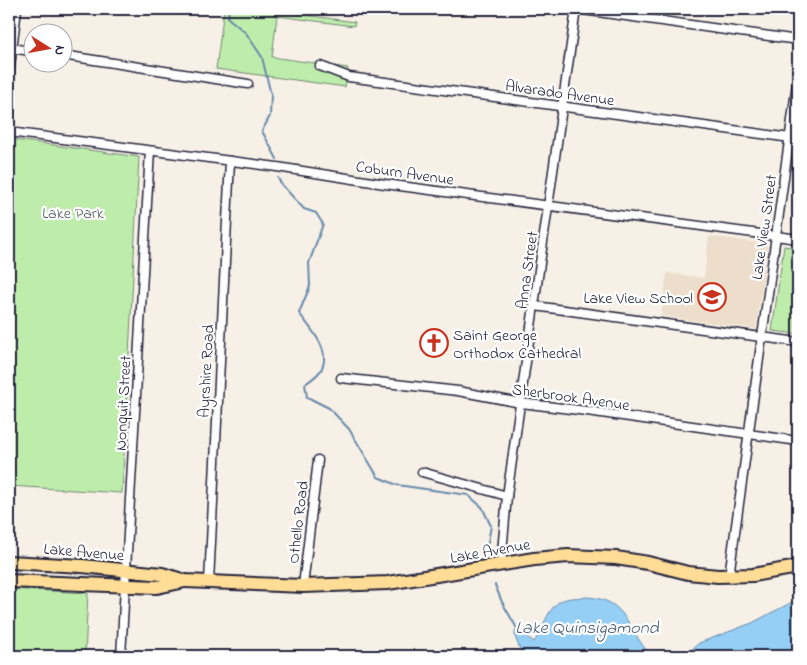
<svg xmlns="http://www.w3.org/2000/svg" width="807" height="665" viewBox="0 0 807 665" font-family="'Indie Flower',sans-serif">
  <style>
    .built { fill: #eddecb }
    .green { fill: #beedab; stroke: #708873 }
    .water { fill: #95cff5; stroke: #678aab }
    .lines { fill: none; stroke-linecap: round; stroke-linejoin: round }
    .stream { stroke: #678aab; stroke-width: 2 }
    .minor-casing { stroke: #22223b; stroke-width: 11 }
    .primary-casing { stroke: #22223b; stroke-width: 16 }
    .minor { stroke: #fff; stroke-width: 8 }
    .primary { stroke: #ffdd96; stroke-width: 12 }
    .labels { text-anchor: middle; stroke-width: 4.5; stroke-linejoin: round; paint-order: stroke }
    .street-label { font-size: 16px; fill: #22223b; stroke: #fff }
    .park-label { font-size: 16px; fill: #515f5d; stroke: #fff }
    .poi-label { font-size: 16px; fill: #22223b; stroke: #fff; text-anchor: end }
    .water-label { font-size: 18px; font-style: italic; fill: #4a5f7c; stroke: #fff }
  </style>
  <rect width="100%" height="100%" fill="#f7f0e7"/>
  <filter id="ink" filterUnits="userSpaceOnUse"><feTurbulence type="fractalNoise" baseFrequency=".02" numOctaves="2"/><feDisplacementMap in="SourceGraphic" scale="10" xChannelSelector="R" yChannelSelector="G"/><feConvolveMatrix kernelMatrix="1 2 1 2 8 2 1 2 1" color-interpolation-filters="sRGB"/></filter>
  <g filter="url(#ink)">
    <!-- built -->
    <path class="built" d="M709,236L768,244L756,329L661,316L667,273L704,278Z"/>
    <!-- green -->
    <g class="green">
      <path d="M224,9H261L355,22L354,26L277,16L272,57L348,68L345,87L216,69Z"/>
      <path d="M9,139L139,157L122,493L9,486Z"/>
      <path d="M784,246L798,248V334L772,331Z"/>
      <path d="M9,589L88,593L85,656H9Z"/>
    </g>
    <!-- water -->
    <path class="water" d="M587,597C627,599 627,629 649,653L652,655L664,656L691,650L699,643L752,623L798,599V656H523L515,637V631H520L534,642C543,630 548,605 563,600C571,597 579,598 587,597Z"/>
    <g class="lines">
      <!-- stream -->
      <g class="stream">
        <path d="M229,9L228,18L246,33L262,57L271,95L270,116L262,131L277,159"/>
        <path d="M278,178L281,184L304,209L316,213L323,224L309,263L310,286L299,313C309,327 331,349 322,368C319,375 311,380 305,384L307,397L329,408L349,429L378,477L397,485L468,495L482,507L491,526L487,547"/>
        <path d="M495,585L502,602L519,632"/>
      </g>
      <defs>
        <g id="minor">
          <path d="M576,9L798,40"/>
          <path d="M9,48L32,51"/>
          <path d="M62,55L248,84"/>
          <path d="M320,66L349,77L798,139"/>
          <path d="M9,74L17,9"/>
          <path d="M9,132L277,167L385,184L798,239"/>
          <path d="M535,306L798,342"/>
          <path d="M341,378L458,391L521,403L587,411L798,441"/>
          <path d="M422,472L507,496"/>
          <path d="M501,564L507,496L576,9"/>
          <path d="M729,576L798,76"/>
          <path d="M209,582L230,161"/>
          <path d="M303,586L318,460"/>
          <path d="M121,656L150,151"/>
        </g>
        <g id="primary">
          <path d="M9,562L82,566L162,574L185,581L303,586L388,583L534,559L568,556L616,558L648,563L688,573L718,576L753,575L798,567"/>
          <path d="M9,581L157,587L185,581"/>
        </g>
      </defs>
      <!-- minor casing -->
      <use href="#minor" class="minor-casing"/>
      <!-- primary casing -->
      <use href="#primary" class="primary-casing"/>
      <!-- minor -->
      <use href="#minor" class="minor"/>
      <!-- primary -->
      <use href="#primary" class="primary"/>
    </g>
  </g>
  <!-- icons -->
  <defs>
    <symbol id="school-ring" viewBox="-11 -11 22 22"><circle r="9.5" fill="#fff" stroke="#c8321e" stroke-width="1.5"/><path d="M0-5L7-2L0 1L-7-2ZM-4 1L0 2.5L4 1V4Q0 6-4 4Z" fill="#c8321e"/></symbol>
    <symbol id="church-ring" viewBox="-11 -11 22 22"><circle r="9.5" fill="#fff" stroke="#c8321e" stroke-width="1.5"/><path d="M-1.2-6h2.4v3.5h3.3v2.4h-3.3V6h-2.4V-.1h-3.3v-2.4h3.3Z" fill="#c8321e"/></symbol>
  </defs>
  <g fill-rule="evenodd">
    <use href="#school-ring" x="696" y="281" width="32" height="32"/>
    <use href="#church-ring" x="418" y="327" width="32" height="32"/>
  </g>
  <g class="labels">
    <!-- street labels -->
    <g class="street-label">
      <text transform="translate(560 92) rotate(8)" y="6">Alvarado Avenue</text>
      <text transform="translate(405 172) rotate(8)" y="6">Coburn Avenue</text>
      <text transform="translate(763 227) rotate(-82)" y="6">Lake View Street</text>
      <text transform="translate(526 270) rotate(-82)" y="6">Anna Street</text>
      <text transform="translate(205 371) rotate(-87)" y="6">Ayrshire Road</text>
      <text transform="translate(571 396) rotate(8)" y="6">Sherbrook Avenue</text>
      <text transform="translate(122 403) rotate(-87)" y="6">Nonquit Street</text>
      <text transform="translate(297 522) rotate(-83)" y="6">Othello Road</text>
      <text transform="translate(490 550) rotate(-10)" y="6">Lake Avenue</text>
      <text transform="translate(84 551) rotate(5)" y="6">Lake Avenue</text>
    </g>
    <!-- park labels -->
    <g class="park-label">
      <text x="73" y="218">Lake Park</text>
    </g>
    <!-- poi labels -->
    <g class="poi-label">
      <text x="693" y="303">Lake View School</text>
      <text x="453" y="340" text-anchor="start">Saint George<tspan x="453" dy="18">Orthodox Cathedral</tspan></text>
    </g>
    <!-- water labels -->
    <g class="water-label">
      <text x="587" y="633">Lake Quinsigamond</text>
    </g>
  </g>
  <!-- margin -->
  <rect width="807" height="665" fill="none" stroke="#fff" stroke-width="30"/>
  <rect x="15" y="15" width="777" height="635" fill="none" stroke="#22223b" stroke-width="2" filter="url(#ink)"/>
  <!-- north arrow -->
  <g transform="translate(48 48) rotate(101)"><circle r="24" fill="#ffffff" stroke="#a7a7b1"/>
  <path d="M0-4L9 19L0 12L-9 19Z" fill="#c8321e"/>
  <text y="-8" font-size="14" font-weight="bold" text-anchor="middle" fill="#22223b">N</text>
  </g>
</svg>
